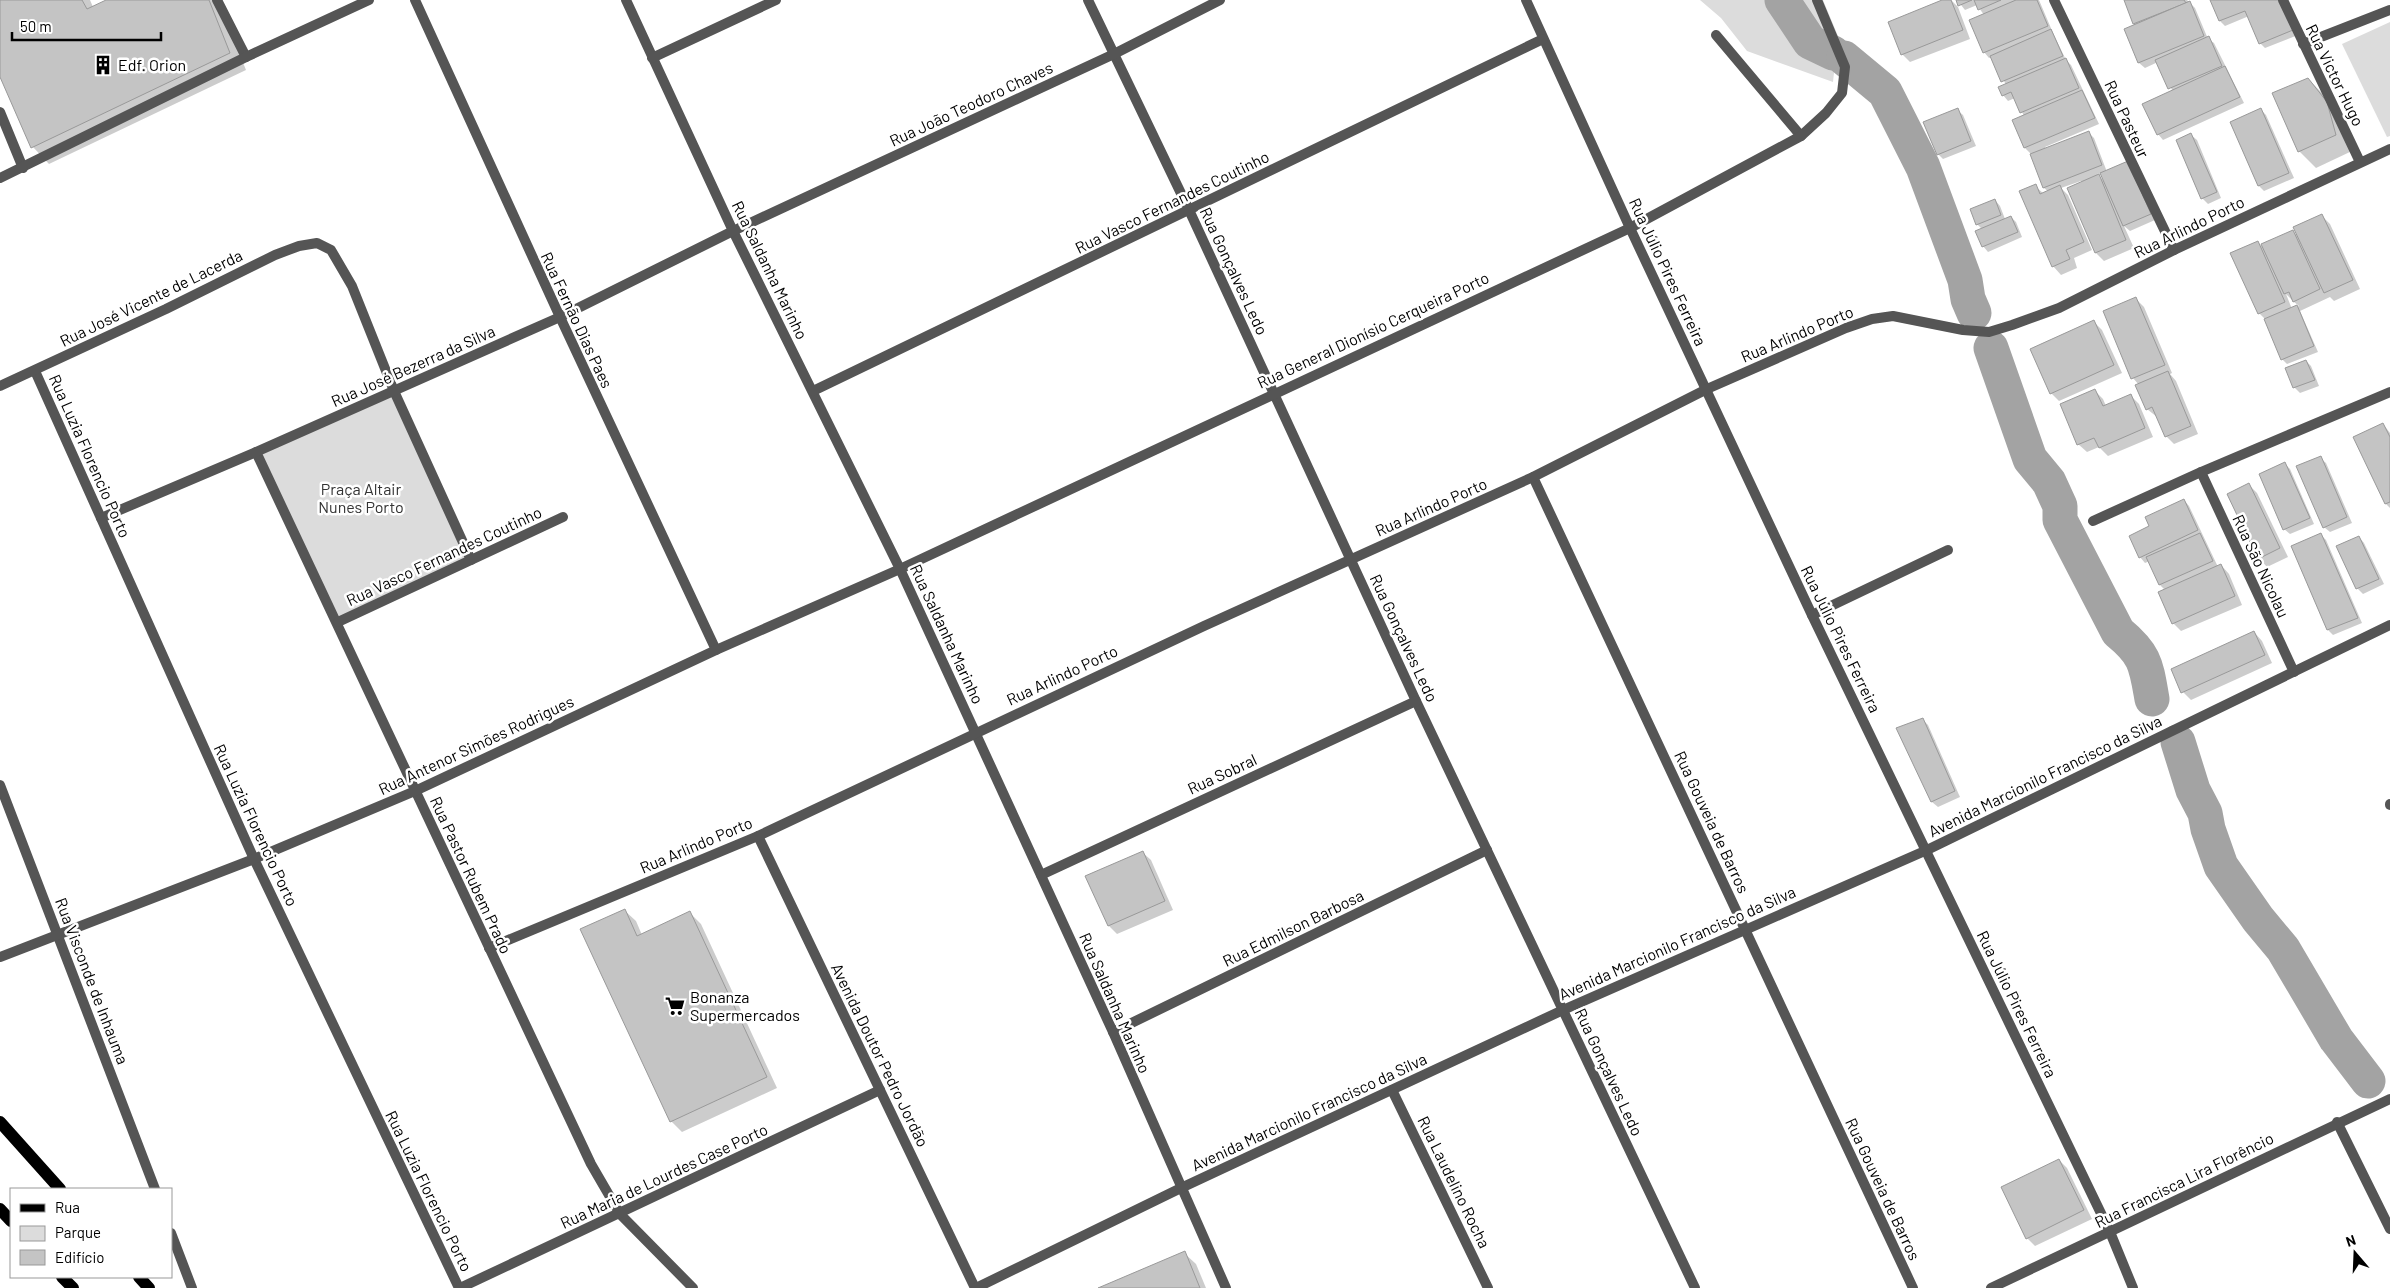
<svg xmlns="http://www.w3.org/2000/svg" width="2390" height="1288" viewBox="0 0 2390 1288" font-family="Barlow,sans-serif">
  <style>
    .green { fill: #dcdcdc }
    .shadow { fill: #0003; fill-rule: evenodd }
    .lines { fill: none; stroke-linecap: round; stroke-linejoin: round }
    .river { stroke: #a3a3a3; stroke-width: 35 }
    .building { fill: #c4c4c4; stroke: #999 }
    .minor { stroke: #555; stroke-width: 10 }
    .tertiary { stroke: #555; stroke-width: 10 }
    .primary { stroke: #000; stroke-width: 12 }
    .labels { text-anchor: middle; stroke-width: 5; stroke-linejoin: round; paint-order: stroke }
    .poi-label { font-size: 16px; fill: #000; stroke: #fff; text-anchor: start }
    .street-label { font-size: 16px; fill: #000; stroke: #fff }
    .park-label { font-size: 16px; fill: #333; stroke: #fff }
  </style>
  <rect width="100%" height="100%" fill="#fff"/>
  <!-- green -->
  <g class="green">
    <path d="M1700,0H1823L1838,36L1833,82L1747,51L1721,18Z"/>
    <path d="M2390,22V136L2387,137L2342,44Z"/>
    <path d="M394,391L471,560L338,622L256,452Z"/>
  </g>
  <!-- shadow -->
  <g class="shadow">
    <path d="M0,0H90L93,7L109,0H218L246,70L49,164L33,147L0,73Z"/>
    <path d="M1946,0H1951L1958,7L1970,39L1910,62L1902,54Z"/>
    <path d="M1957,0H2039L2053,33L2066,60L2071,65L2099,124L2045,147L2046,149L2088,132L2094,138L2107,172L2127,163L2155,220L2130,231L2124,226L2134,248L2104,261L2096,253L2081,181L2061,188L2068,195L2092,250L2074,258L2077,268L2061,275L2053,266L2035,186L2044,194L2049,192L2044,188L2032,155L2025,148L2014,120L2024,116L2015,98L2008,101L2003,95L2006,85L1992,57L1989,58L1984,52V15L1977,5L1965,10ZM2102,173L2106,183L2097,174Z"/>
    <path d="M2125,0H2187L2195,8L2208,39L2214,43L2244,103L2163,140L2158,134L2173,92L2158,62L2145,68L2139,63L2125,30L2135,26Z"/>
    <path d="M2211,0H2283L2298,35L2265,48L2260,43L2249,16L2225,26L2220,21Z"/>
    <path d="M2308,79L2325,96L2352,151L2316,168L2299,151Z"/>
    <path d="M1957,110L1963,115L1976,146L1943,159L1938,154Z"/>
    <path d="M2261,110L2266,115L2294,178L2264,191L2259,186L2232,122Z"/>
    <path d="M2191,135L2197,140L2221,198L2208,204L2202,198Z"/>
    <path d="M1995,200L2000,206L2005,219L2011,217L2016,222L2022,237L1988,252L1983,246L1982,229L1977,224Z"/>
    <path d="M2321,215L2330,224L2360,289L2334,301L2330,297L2300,311L2318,352L2287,364L2282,359L2266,320L2259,313L2258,242L2261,246L2293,231L2299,238ZM2286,294L2294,302L2299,306L2292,309Z"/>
    <path d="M2136,299L2144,307L2172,373L2170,374L2176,381L2198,434L2174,444L2166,436L2157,417L2147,409L2139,385L2133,378Z"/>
    <path d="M2094,322L2102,330L2122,373L2059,401L2051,393Z"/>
    <path d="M2306,361L2311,366L2319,386L2300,393L2295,388L2287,368Z"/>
    <path d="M2095,391L2103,399L2106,406L2131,396L2139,404L2153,437L2108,456L2099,447L2087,452L2078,444Z"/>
    <path d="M2383,424L2390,433V508L2386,504Z"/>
    <path d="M2320,458L2326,463L2352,523L2330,532L2324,527Z"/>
    <path d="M2285,464L2290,469L2314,524L2290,534L2284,529Z"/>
    <path d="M2249,485L2257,493L2288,557L2267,567L2259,558Z"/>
    <path d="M2184,500L2189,506L2218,567L2221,565L2229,574L2242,605L2181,631L2173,623L2165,590L2160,585L2150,561L2145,563L2140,557L2151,527Z"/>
    <path d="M2321,535L2326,540L2362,623L2333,635L2328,630L2292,547Z"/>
    <path d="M2359,537L2364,543L2384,584L2363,594L2358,589L2338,547Z"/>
    <path d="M2254,632L2262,641L2272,663L2191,700L2183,692Z"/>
    <path d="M1922,719L1928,725L1960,797L1938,807L1932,802L1898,728Z"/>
    <path d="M1142,852L1151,860L1173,910L1117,934L1109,926Z"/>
    <path d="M624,910L636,921L642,935L690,913L701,924L777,1088L682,1132L671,1121Z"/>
    <path d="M2059,1160L2067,1168L2092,1219L2035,1246L2027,1238Z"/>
    <path d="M1184,1253L1196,1264L1206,1288H1101Z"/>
  </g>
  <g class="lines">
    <!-- river -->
    <g class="river">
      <path d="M1782,0L1810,42L1833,53"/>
      <path d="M1844,58L1885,92L1923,167L1965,280L1968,299L1974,313"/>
      <path d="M1991,348L2030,459L2049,482L2060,506V520L2118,632C2146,655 2146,665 2152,699"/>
      <path d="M2178,742L2193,790L2205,813L2208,829L2221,866L2258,919L2283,949L2336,1039L2368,1081"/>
    </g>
  </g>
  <!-- building -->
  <g class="building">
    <path d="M0,0H82L87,9L106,0H209L230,53L31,148L0,77Z"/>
    <path d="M1942,0H1951L1963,30L1901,55L1888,22Z"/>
    <path d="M1956,0H1972L1958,6Z"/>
    <path d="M1974,0H2001L1978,10Z"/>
    <path d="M2016,0H2037L2048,26L1983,53L1969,20Z"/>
    <path d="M2124,0H2184L2186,3L2133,24Z"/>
    <path d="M2210,0H2281L2293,30L2259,44L2245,11L2219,21Z"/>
    <path d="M2190,1L2204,36L2138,63L2124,29Z"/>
    <path d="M2051,29L2063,56L2001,82L1990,56Z"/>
    <path d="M2209,36L2222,66L2168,89L2155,60Z"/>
    <path d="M2066,58L2079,88L2020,113L2011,92L2002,96L1998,87Z"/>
    <path d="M2225,66L2240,97L2157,135L2142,104Z"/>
    <path d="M2308,78L2327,102L2336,135L2298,152L2272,93Z"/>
    <path d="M2082,90L2095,118L2024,148L2012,120Z"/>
    <path d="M1958,108L1971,141L1937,155L1923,122Z"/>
    <path d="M2261,108L2289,173L2258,186L2230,122Z"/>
    <path d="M2089,131L2102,165L2043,188L2030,154Z"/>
    <path d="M2191,133L2217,192L2201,199L2176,140Z"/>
    <path d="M2128,161L2151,214L2123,226L2100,173Z"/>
    <path d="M2099,174L2126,240L2095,253L2067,188Z"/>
    <path d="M2036,184L2040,194L2060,185L2084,242L2066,250L2070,259L2052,267L2019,191Z"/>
    <path d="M1995,199L2001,215L1976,225L1970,209Z"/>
    <path d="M2322,214L2353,280L2324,293L2293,227Z"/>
    <path d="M2011,216L2018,232L1982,247L1975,231Z"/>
    <path d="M2293,230L2320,289L2293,302L2289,292L2284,294L2261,244Z"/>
    <path d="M2258,241L2285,302L2258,314L2230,253Z"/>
    <path d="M2136,297L2165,365L2131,379L2103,311Z"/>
    <path d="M2297,305L2314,346L2281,360L2264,319Z"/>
    <path d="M2094,320L2114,365L2050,394L2030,349Z"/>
    <path d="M2306,360L2315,380L2293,388L2285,368Z"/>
    <path d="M2168,371L2191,426L2165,437L2152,407L2146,410L2135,385Z"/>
    <path d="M2095,389L2103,406L2131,394L2145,428L2099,448L2094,438L2077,445L2060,404Z"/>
    <path d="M2383,423L2390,437V502L2385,504L2353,437Z"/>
    <path d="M2321,456L2347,517L2323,528L2296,466Z"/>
    <path d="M2285,462L2310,518L2283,530L2259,474Z"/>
    <path d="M2249,483L2280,548L2258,559L2227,494Z"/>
    <path d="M2184,499L2198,530L2139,558L2129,536L2149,526L2145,517Z"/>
    <path d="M2200,533L2213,561L2159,585L2146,557Z"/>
    <path d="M2321,533L2358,618L2327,630L2291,546Z"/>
    <path d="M2359,536L2379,579L2356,589L2336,546Z"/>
    <path d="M2221,564L2235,596L2172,624L2158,592Z"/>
    <path d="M2254,631L2265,655L2181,693L2171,669Z"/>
    <path d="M1923,718L1955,791L1931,802L1896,728Z"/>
    <path d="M1143,851L1165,901L1108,926L1085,876Z"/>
    <path d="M625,909L637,936L690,911L767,1077L670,1122L580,929Z"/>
    <path d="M2059,1159L2084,1210L2026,1239L2001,1187Z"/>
    <path d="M1185,1251L1200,1288H1098Z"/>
  </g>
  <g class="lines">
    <!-- minor -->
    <g class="minor">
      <path d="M217,0L246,57"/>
      <path d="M415,0L560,317L716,650"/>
      <path d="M626,0L733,231L900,569L1113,1032L1226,1288"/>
      <path d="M1088,0L1189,210L1416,701L1695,1288"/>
      <path d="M1526,0L1630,228L1812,615L2110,1232L2133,1288"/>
      <path d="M2054,0L2174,250"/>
      <path d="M2283,0L2360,162"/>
      <path d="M1716,35L1801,136"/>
      <path d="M2303,44L2390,10"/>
      <path d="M652,58L776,0"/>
      <path d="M0,112L23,168"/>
      <path d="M0,178L246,57L369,0"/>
      <path d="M35,371L254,859L459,1288"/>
      <path d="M0,386L166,309L275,255L299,246L317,243L331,250L352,286L394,391L471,560"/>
      <path d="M813,391L1543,39"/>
      <path d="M256,452L591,1164L620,1214L693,1288"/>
      <path d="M2201,472L2294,672"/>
      <path d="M1533,477L1913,1288"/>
      <path d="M101,518L256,452L560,317L733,231L1114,54L1220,0"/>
      <path d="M2093,521L2201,472L2390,392"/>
      <path d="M1812,615L1948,550"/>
      <path d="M338,622L563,517"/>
      <path d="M0,785L155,1189"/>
      <path d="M2390,804V805"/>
      <path d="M758,836L975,1288"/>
      <path d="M1041,875L1416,701"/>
      <path d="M489,948L758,836L1204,626L1533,477L1707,389L1846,328L1872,319L1893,316L1963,330L1989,332L2012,325L2059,308L2174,250L2390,149"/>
      <path d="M0,957L254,859L415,791L716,650L900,569L1630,228L1801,136L1826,113L1842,93L1845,67L1817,0"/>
      <path d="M1113,1032L1487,850"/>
      <path d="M1392,1090L1488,1288"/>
      <path d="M2337,1122L2390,1229"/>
      <path d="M171,1233L192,1288"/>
      <path d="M460,1288L880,1090"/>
    </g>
    <!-- tertiary -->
    <g class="tertiary">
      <path d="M976,1288L1181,1188L1563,1010L1927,850L2390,625"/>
      <path d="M1991,1288L2390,1099"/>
    </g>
    <!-- primary -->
    <g class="primary">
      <path d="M0,1122L60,1189"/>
      <path d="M0,1209L11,1221"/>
      <path d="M62,1277L73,1288"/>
      <path d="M139,1277L149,1288"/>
    </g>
  </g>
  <!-- icons -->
  <defs>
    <symbol id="building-bare" viewBox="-9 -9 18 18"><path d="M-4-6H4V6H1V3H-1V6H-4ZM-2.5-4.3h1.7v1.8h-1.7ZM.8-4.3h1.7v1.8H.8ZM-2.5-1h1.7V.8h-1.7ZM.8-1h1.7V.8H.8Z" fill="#000" stroke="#fff" stroke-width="2.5" paint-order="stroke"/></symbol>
    <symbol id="supermarket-bare" viewBox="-9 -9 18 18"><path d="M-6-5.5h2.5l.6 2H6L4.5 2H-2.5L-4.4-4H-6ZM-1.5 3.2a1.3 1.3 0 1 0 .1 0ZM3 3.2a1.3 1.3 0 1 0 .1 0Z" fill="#000" stroke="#fff" stroke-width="2.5" paint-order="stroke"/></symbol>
  </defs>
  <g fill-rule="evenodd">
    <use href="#building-bare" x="89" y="51" width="28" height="28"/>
    <use href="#supermarket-bare" x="661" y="992" width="28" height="28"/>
  </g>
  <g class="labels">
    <!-- poi labels -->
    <g class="poi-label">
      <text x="118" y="71">Edf. Orion</text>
      <text x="690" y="1003">Bonanza<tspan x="690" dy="18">Supermercados</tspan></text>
    </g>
    <!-- street labels -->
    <g class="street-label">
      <text transform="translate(2335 75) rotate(64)" y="6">Rua Victor Hugo</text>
      <text transform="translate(971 104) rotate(-25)" y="6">Rua João Teodoro Chaves</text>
      <text transform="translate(2127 119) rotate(65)" y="6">Rua Pasteur</text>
      <text transform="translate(1172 202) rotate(-26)" y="6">Rua Vasco Fernandes Coutinho</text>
      <text transform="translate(2189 227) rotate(-26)" y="6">Rua Arlindo Porto</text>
      <text transform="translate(770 270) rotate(64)" y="6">Rua Saldanha Marinho</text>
      <text transform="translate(1234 271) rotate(65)" y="6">Rua Gonçalves Ledo</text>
      <text transform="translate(1668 272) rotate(65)" y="6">Rua Júlio Pires Ferreira</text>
      <text transform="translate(151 298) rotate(-26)" y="6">Rua José Vicente de Lacerda</text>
      <text transform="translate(577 320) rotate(65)" y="6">Rua Fernão Dias Paes</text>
      <text transform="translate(1373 330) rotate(-25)" y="6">Rua General Dionísio Cerqueira Porto</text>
      <text transform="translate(1797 334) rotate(-23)" y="6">Rua Arlindo Porto</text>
      <text transform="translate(413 366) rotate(-24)" y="6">Rua José Bezerra da Silva</text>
      <text transform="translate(90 456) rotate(66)" y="6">Rua Luzia Florencio Porto</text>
      <text transform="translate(1431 507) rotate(-24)" y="6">Rua Arlindo Porto</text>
      <text transform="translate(444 556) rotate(-25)" y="6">Rua Vasco Fernandes Coutinho</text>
      <text transform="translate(2261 566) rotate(65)" y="6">Rua São Nicolau</text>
      <text transform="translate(947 634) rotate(65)" y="6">Rua Saldanha Marinho</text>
      <text transform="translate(1404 638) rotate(65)" y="6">Rua Gonçalves Ledo</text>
      <text transform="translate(1841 639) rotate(64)" y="6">Rua Júlio Pires Ferreira</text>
      <text transform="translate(1062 675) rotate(-25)" y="6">Rua Arlindo Porto</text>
      <text transform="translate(476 745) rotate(-25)" y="6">Rua Antenor Simões Rodrigues</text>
      <text transform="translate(1222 774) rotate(-25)" y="6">Rua Sobral</text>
      <text transform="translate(2045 776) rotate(-26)" y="6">Avenida Marcionilo Francisco da Silva</text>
      <text transform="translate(1712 822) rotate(65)" y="6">Rua Gouveia de Barros</text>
      <text transform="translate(256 825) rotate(65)" y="6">Rua Luzia Florencio Porto</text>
      <text transform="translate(696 845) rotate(-23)" y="6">Rua Arlindo Porto</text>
      <text transform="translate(471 875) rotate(65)" y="6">Rua Pastor Rubem Prado</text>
      <text transform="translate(1293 928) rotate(-26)" y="6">Rua Edmilson Barbosa</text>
      <text transform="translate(1677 943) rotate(-24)" y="6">Avenida Marcionilo Francisco da Silva</text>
      <text transform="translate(92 981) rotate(69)" y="6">Rua Visconde de Inhauma</text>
      <text transform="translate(1115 1003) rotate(66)" y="6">Rua Saldanha Marinho</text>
      <text transform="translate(2017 1004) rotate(64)" y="6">Rua Júlio Pires Ferreira</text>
      <text transform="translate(880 1055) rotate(64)" y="6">Avenida Doutor Pedro Jordão</text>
      <text transform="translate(1609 1072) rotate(65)" y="6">Rua Gonçalves Ledo</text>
      <text transform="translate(1309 1112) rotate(-25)" y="6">Avenida Marcionilo Francisco da Silva</text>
      <text transform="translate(664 1176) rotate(-25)" y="6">Rua Maria de Lourdes Case Porto</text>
      <text transform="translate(2184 1180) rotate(-26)" y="6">Rua Francisca Lira Florêncio</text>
      <text transform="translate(1454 1182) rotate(64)" y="6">Rua Laudelino Rocha</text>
      <text transform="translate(1883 1189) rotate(65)" y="6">Rua Gouveia de Barros</text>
      <text transform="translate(429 1191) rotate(64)" y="6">Rua Luzia Florencio Porto</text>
    </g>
    <!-- park labels -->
    <g class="park-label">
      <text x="361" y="495">Praça Altair<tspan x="361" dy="18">Nunes Porto</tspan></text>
    </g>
  </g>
  <!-- legend -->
  <rect x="10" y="1188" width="162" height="90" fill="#ffffff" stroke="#999999"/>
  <rect x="20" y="1204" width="25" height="8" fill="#000000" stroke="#999999"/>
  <text x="55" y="1213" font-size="15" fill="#000000">Rua</text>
  <rect x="20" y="1226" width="25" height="15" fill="#dcdcdc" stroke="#999999"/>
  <text x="55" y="1238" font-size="15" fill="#000000">Parque</text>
  <rect x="20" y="1250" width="25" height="15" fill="#c4c4c4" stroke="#999999"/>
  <text x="55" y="1263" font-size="15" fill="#000000">Edifício</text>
  <!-- north arrow -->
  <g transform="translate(2355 1253) rotate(341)" stroke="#ffffff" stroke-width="4" paint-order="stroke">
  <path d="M0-4L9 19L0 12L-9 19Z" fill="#000000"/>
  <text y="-8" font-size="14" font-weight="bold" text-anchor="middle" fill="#000000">N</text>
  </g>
  <!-- scale -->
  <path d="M12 32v8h149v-8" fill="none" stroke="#000000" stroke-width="2.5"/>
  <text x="20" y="32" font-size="15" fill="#000000" stroke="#ffffff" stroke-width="4" paint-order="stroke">50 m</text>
</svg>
